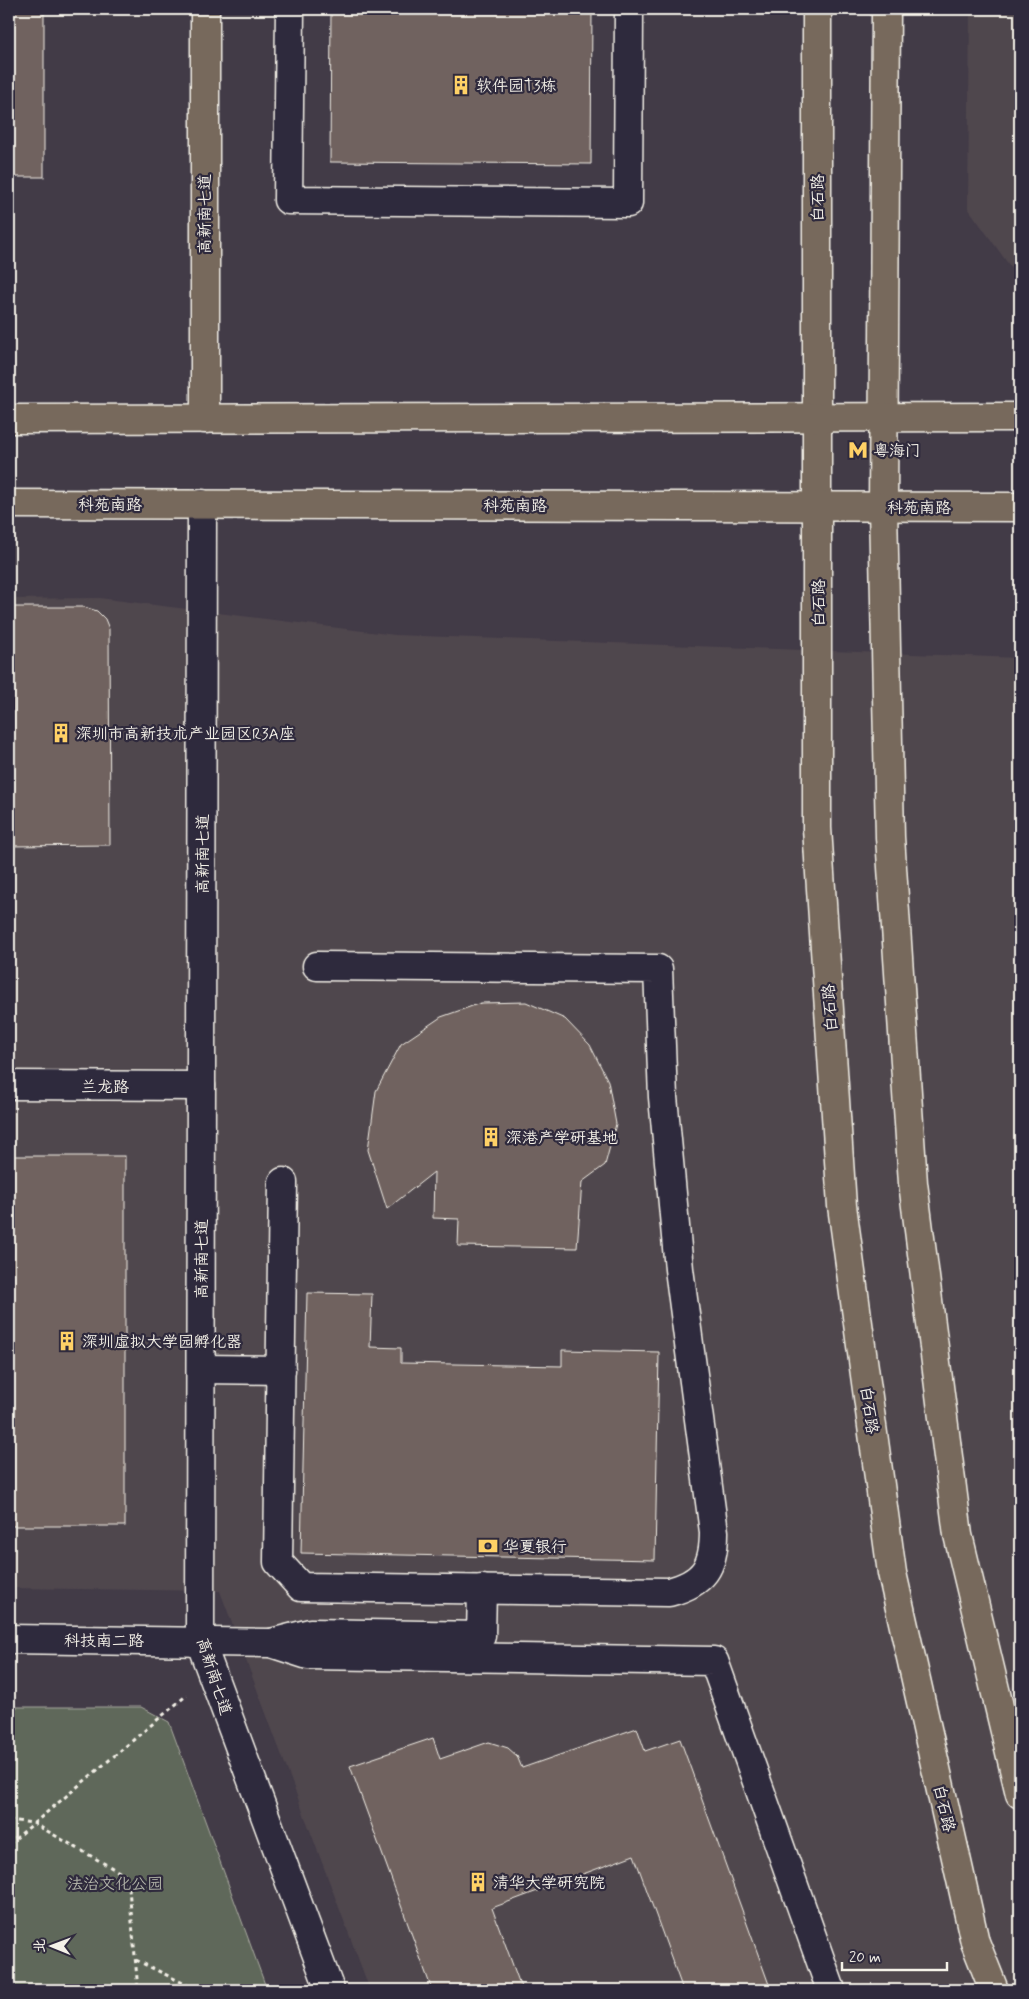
<svg xmlns="http://www.w3.org/2000/svg" width="1029" height="1999" viewBox="0 0 1029 1999" font-family="Mynerve,'LXGW WenKai TC',sans-serif">
  <style>
    .built { fill: #50474e }
    .green { fill: #5f675a; stroke: #aaaca1 }
    .building { fill: #70625f; stroke: #f4f1e8 }
    .lines { fill: none; stroke-linecap: round; stroke-linejoin: round }
    .minor-casing { stroke: #f4f1e8; stroke-width: 31 }
    .major-casing { stroke: #f4f1e8; stroke-width: 31 }
    .path { stroke: #f4f1e8; stroke-width: 3; stroke-dasharray: 4 4; stroke-linecap: butt }
    .minor { stroke: #2f2a3d; stroke-width: 28 }
    .major { stroke: #77695c; stroke-width: 28 }
    .labels { text-anchor: middle; stroke-width: 4.5; stroke-linejoin: round; paint-order: stroke }
    .poi-label { font-size: 16px; fill: #f4f1e8; stroke: #2f2a3d; text-anchor: start }
    .street-label { font-size: 16px; fill: #f4f1e8; stroke: #2f2a3d }
    .park-label { font-size: 16px; fill: #b1b3a8; stroke: #2f2a3d }
  </style>
  <rect width="100%" height="100%" fill="#423b47"/>
  <filter id="ink" filterUnits="userSpaceOnUse"><feTurbulence type="fractalNoise" baseFrequency=".02" numOctaves="2"/><feDisplacementMap in="SourceGraphic" scale="10" xChannelSelector="R" yChannelSelector="G"/><feConvolveMatrix kernelMatrix="1 2 1 2 8 2 1 2 1" color-interpolation-filters="sRGB"/></filter>
  <g filter="url(#ink)">
    <!-- built -->
    <g class="built">
      <path d="M970,9H1020V269H1012L968,208Z"/>
      <path d="M99,598L395,635L1020,658V1990H370L220,1591L9,1588V599Z"/>
    </g>
    <!-- green -->
    <path class="green" d="M9,1707H141L169,1722L267,1990H9Z"/>
    <!-- building -->
    <g class="building">
      <rect x="9" y="9" width="35" height="168"/>
      <path d="M331,9H592L591,164L330,162Z"/>
      <path d="M9,607H84L97,611L105,619L109,629L110,845L9,846V791L14,790L13,676H9Z"/>
      <path d="M526,1002L565,1019L590,1045L608,1081L616,1124L605,1165L582,1182L577,1248L458,1246L459,1219L433,1218L434,1172L387,1209L368,1150L376,1091L401,1044L441,1017L481,1003Z"/>
      <rect x="9" y="1156" width="116" height="370"/>
      <path d="M307,1293L372,1294L370,1347L401,1348V1363L562,1366V1350L659,1352L655,1560L301,1553Z"/>
      <path d="M637,1728L645,1751L680,1739L771,1990H683L634,1855L492,1908L522,1990H432L350,1766L433,1738L440,1759L489,1742L508,1748L517,1756L522,1768Z"/>
    </g>
    <g class="lines">
      <defs>
        <g id="minor">
          <path d="M290,9L288,200L628,203L629,9"/>
          <path d="M202,504L200,1641L330,1990"/>
          <path d="M9,1085L201,1086"/>
          <path d="M283,1182L278,1562L301,1587L669,1592C704,1583 714,1567 714,1532L679,1269L663,1097L658,969L317,966"/>
          <path d="M201,1369L281,1370"/>
          <path d="M9,1639L271,1643L308,1655L714,1661L831,1990"/>
          <path d="M271,1643L310,1633L481,1636L482,1589"/>
        </g>
        <g id="major">
          <path d="M205,9V419"/>
          <path d="M817,9V828L842,1206L892,1573L975,1942L994,1990"/>
          <path d="M886,9L883,507L890,837L913,1183L958,1535L1020,1794"/>
          <path d="M9,419L1020,417"/>
          <path d="M9,504L1020,507"/>
        </g>
      </defs>
      <!-- minor casing -->
      <use href="#minor" class="minor-casing"/>
      <!-- major casing -->
      <use href="#major" class="major-casing"/>
      <!-- path -->
      <g class="path">
        <path d="M9,1820L33,1823L128,1877L138,1990"/>
        <path d="M9,1844L187,1695"/>
        <path d="M136,1960L197,1990"/>
      </g>
      <!-- minor -->
      <use href="#minor" class="minor"/>
      <!-- major -->
      <use href="#major" class="major"/>
    </g>
  </g>
  <!-- icons -->
  <defs>
    <symbol id="building-bare" viewBox="-9 -9 18 18"><path d="M-4-6H4V6H1V3H-1V6H-4ZM-2.5-4.3h1.7v1.8h-1.7ZM.8-4.3h1.7v1.8H.8ZM-2.5-1h1.7V.8h-1.7ZM.8-1h1.7V.8H.8Z" fill="#ffd166" stroke="#2f2a3d" stroke-width="2.5" paint-order="stroke"/></symbol>
    <symbol id="metro-bare" viewBox="-9 -9 18 18"><path d="M-5.5 5V-5H-3L0 0L3-5H5.5V5H3V-.5L0 4L-3-.5V5Z" fill="#ffd166" stroke="#2f2a3d" stroke-width="2.5" paint-order="stroke"/></symbol>
    <symbol id="bank-bare" viewBox="-9 -9 18 18"><path d="M-6-4H6V4H-6ZM0-2.3a2.3 2.3 0 1 0 0 4.6a2.3 2.3 0 1 0 0-4.6Z" fill="#ffd166" stroke="#2f2a3d" stroke-width="2.5" paint-order="stroke"/></symbol>
  </defs>
  <g fill-rule="evenodd">
    <use href="#building-bare" x="447" y="71" width="28" height="28"/>
    <use href="#metro-bare" x="844" y="436" width="28" height="28"/>
    <use href="#building-bare" x="47" y="719" width="28" height="28"/>
    <use href="#building-bare" x="477" y="1123" width="28" height="28"/>
    <use href="#building-bare" x="53" y="1327" width="28" height="28"/>
    <use href="#bank-bare" x="474" y="1532" width="28" height="28"/>
    <use href="#building-bare" x="464" y="1868" width="28" height="28"/>
  </g>
  <g class="labels">
    <!-- poi labels -->
    <g class="poi-label">
      <text x="476" y="91">软件园T3栋</text>
      <text x="873" y="456">粤海门</text>
      <text x="76" y="739">深圳市高新技术产业园区R3A座</text>
      <text x="506" y="1143">深港产学研基地</text>
      <text x="82" y="1347">深圳虚拟大学园孵化器</text>
      <text x="503" y="1552">华夏银行</text>
      <text x="493" y="1888">清华大学研究院</text>
    </g>
    <!-- street labels -->
    <g class="street-label">
      <text transform="translate(817 198) rotate(-90)" y="6">白石路</text>
      <text transform="translate(204 214) rotate(-90)" y="6">高新南七道</text>
      <text x="110" y="510">科苑南路</text>
      <text x="515" y="511">科苑南路</text>
      <text x="919" y="513">科苑南路</text>
      <text transform="translate(818 603) rotate(-90)" y="6">白石路</text>
      <text transform="translate(202 854) rotate(-90)" y="6">高新南七道</text>
      <text transform="translate(829 1008) rotate(-94)" y="6">白石路</text>
      <text x="105" y="1092">兰龙路</text>
      <text transform="translate(201 1259) rotate(-90)" y="6">高新南七道</text>
      <text transform="translate(870 1410) rotate(82)" y="6">白石路</text>
      <text x="104" y="1646">科技南二路</text>
      <text transform="translate(215 1676) rotate(72)" y="6">高新南七道</text>
      <text transform="translate(945 1808) rotate(77)" y="6">白石路</text>
    </g>
    <!-- park labels -->
    <g class="park-label">
      <text x="115" y="1889">法治文化公园</text>
    </g>
  </g>
  <!-- margin -->
  <rect width="1029" height="1999" fill="none" stroke="#2f2a3d" stroke-width="30"/>
  <rect x="15" y="15" width="999" height="1969" fill="none" stroke="#f4f1e8" stroke-width="2" filter="url(#ink)"/>
  <!-- north arrow -->
  <g transform="translate(52 1946) rotate(271)" stroke="#2f2a3d" stroke-width="4" paint-order="stroke">
  <path d="M0-4L9 19L0 12L-9 19Z" fill="#f4f1e8"/>
  <text y="-8" font-size="14" font-weight="bold" text-anchor="middle" fill="#f4f1e8">北</text>
  </g>
  <!-- scale -->
  <path d="M842 1962v8h105v-8" fill="none" stroke="#f4f1e8" stroke-width="2.5"/>
  <text x="849" y="1962" font-size="15" fill="#f4f1e8" stroke="#2f2a3d" stroke-width="4" paint-order="stroke">20 m</text>
</svg>
